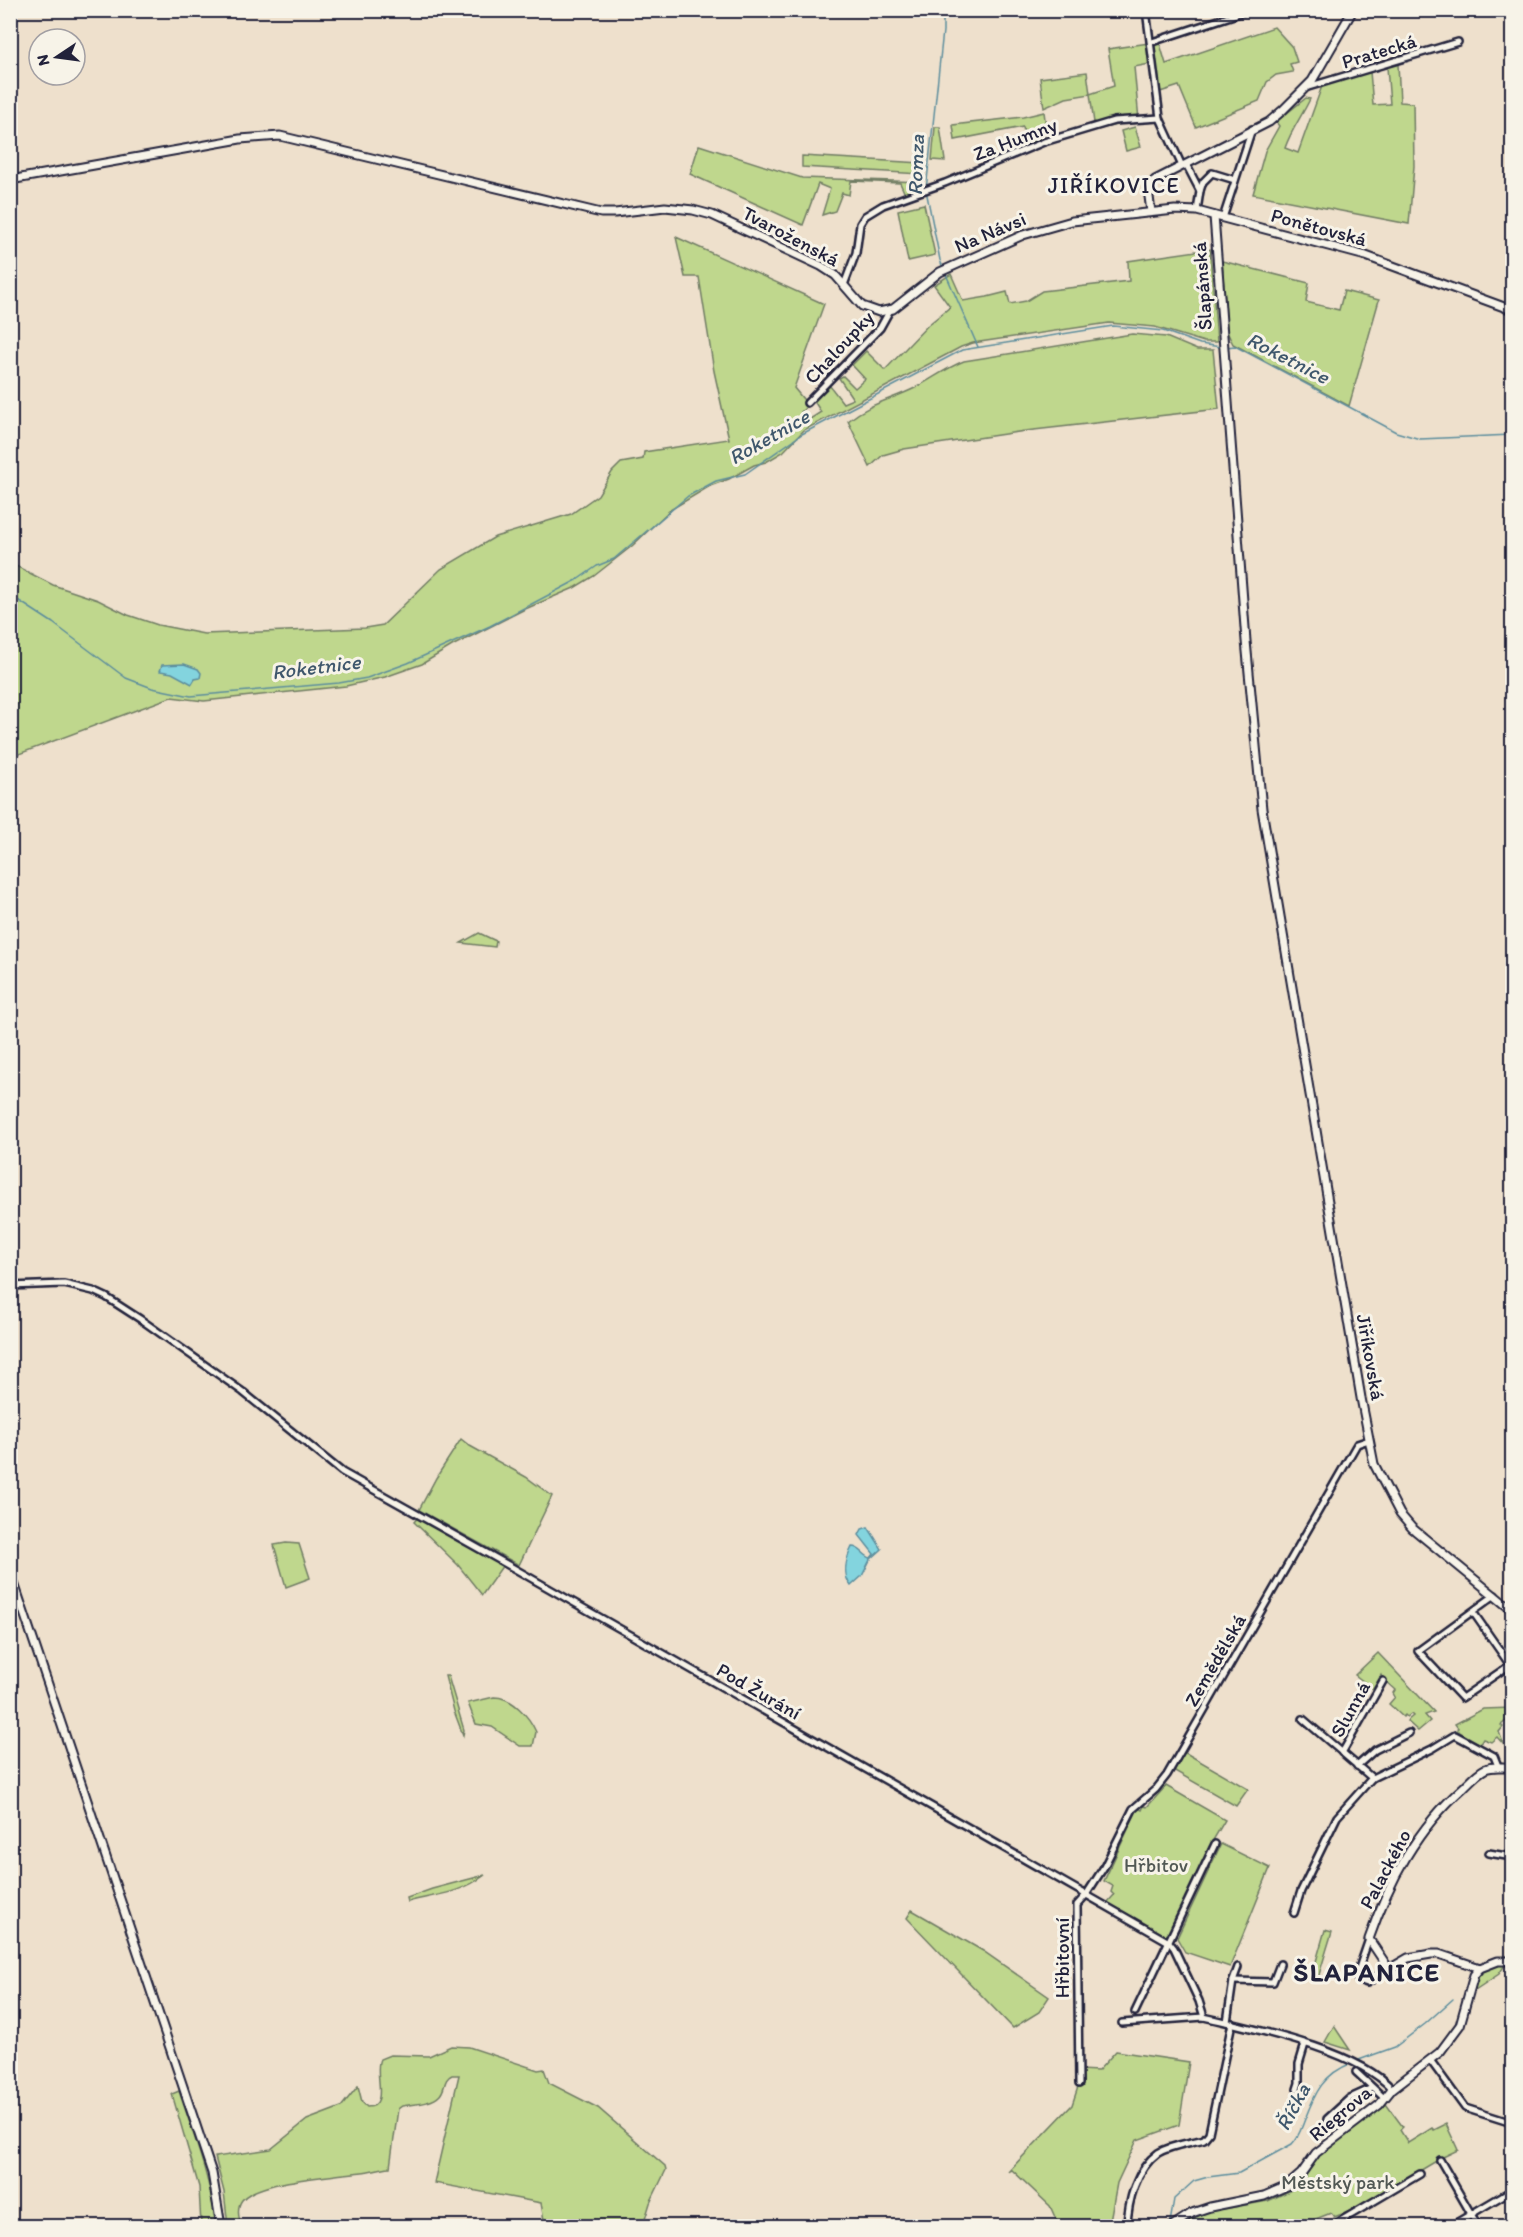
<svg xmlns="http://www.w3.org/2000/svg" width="1523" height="2237" viewBox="0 0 1523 2237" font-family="Itim,sans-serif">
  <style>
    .green { fill: #bfd78d; stroke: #707c64; stroke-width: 1.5 }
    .water { fill: #83d4de; stroke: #5c8d9d; stroke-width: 1.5 }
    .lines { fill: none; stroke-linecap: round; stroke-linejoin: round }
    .stream { stroke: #5c8d9d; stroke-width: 1.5 }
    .street-casing { stroke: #22223b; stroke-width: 10 }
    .secondary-casing { stroke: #22223b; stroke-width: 11 }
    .street { stroke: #f7f3e8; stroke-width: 5 }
    .secondary { stroke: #f7f3e8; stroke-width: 7 }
    .labels { text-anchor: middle; stroke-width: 6; stroke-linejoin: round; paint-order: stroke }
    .street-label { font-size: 20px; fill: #22223b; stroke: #f7f3e8 }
    .park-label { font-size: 20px; fill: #515854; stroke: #f7f3e8 }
    .water-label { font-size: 21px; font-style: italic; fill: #3f576c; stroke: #f7f3e8 }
    .quarter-label { font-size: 22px; letter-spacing: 1.5px; fill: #22223b; stroke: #f7f3e8 }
    .district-label { font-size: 26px; font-weight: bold; letter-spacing: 1.5px; fill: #22223b; stroke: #f7f3e8 }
  </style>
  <rect width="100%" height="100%" fill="#eee0cc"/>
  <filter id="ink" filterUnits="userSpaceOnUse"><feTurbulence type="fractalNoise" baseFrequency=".0167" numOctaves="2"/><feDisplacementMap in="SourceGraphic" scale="12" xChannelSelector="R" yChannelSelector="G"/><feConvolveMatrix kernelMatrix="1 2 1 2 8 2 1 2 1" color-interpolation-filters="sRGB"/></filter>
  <g filter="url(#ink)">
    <!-- green -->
    <g class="green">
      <path d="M1274,27L1292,47L1297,62L1290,64L1293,72L1276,75L1267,82L1259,101L1196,127L1179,86L1154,94L1150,64L1134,67L1139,120L1095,130L1090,94L1066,98L1044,108L1040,78L1087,72L1090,94L1114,86L1108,49L1149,43L1160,44L1166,64Z"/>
      <path d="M1398,64L1400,102L1413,103L1414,166L1409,224L1253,194L1265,151L1279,126L1276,122L1306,98L1310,99C1302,116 1291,130 1285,148L1298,153L1322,86L1370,72L1373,105L1390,104L1387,67Z"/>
      <path d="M1044,112L1047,134L1026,145L1023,127L955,140L953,125L1023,117Z"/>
      <path d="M935,127H940L945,161L932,160Z"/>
      <path d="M1135,127L1141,147L1126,151L1121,131Z"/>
      <path d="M699,145L802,178L922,182L916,189L905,194L900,183L851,181L849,195L842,193L835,211L822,215L830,189L818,184L803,225L690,174Z"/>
      <path d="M802,156L922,163L921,174L802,167Z"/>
      <path d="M924,204L935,255L908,261L898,210Z"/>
      <path d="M676,237L824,304L794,388L808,405L801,412L807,421L821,412L814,401L830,386L843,403L853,399L839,378L843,376L855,388L865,379L852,365L866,351L885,370L928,325L950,307L934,285L951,274L963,301L987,297L1007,292L1010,304L1026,301L1042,291L1129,281L1128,261L1210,249L1217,342H1204L1155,327L1109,323L973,343L961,347L804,430L783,452L766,462L754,465L729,479L710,486L670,510L632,546L594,576L574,588L523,610L452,646L422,664L385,677L346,686L204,701L171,697L11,757L10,563L53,585L98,600L128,615L158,625L204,634L365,628L383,625L441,569L495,537L571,514L598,495L612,472L621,463L643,459L644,452L729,439L714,371L699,277H685Z"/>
      <path d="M1222,261L1309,283L1306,302L1339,310L1344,291L1379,300L1349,406L1233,344L1227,332Z"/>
      <path d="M1132,334L1166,337L1197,350H1213L1219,409L1025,431L904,449L883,455L870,467L848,421C870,403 891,400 915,388C932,379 946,368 964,361Z"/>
      <path d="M479,933L496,941L495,947L461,943Z"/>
      <path d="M461,1439L470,1446L526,1477L552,1496L519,1565L419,1510L436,1478Z"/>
      <path d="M418,1517L503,1565L482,1595L458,1565L414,1522Z"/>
      <path d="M286,1543L299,1544L310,1578L286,1587L274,1545Z"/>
      <path d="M1378,1653L1434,1712L1425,1715L1430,1721L1418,1731L1407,1721L1413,1716L1411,1714L1407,1717L1405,1715L1403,1717L1389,1704L1395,1697L1393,1693L1395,1690L1383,1679L1381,1675L1373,1689L1355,1675Z"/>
      <path d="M445,1676H448L464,1730L463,1735L454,1711Z"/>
      <path d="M494,1697C512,1697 529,1716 536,1732L533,1746H520L492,1727L476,1724L468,1703Z"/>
      <path d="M1512,1708V1718L1511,1717L1501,1725L1503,1727L1499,1732L1504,1745L1497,1737L1491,1742L1483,1739L1480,1744L1456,1730L1458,1728L1455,1724L1483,1709Z"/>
      <path d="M1184,1752L1248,1789L1236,1806L1173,1770Z"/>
      <path d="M1166,1786L1225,1820L1209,1847L1168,1937L1107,1903L1114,1895L1111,1892L1113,1886L1104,1881L1138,1808L1142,1810L1144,1806L1147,1807Z"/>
      <path d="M1221,1844L1270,1868L1230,1967L1185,1952L1177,1938Z"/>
      <path d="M485,1875C460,1894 437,1894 408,1902L407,1898L432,1889Z"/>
      <path d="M912,1910L983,1951L1049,1997L1039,2012L1013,2028L907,1918Z"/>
      <path d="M1325,1930L1332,1932L1318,1978L1313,1972Z"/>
      <path d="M1502,1964L1505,1965L1499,1974L1475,1990C1474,1974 1487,1966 1502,1964Z"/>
      <path d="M1334,2026L1350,2050L1325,2042Z"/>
      <path d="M451,2046L469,2047L538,2070L544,2069L549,2083L598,2108L665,2166L666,2170L650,2203L643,2226H545L541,2203L434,2183L459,2075H452C443,2079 446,2088 440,2095C432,2104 413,2104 402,2106L398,2109L390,2167C380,2168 371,2171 362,2172C338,2175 256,2181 242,2200C236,2208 239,2218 241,2226H228L224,2192L215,2157L271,2149L307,2120L341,2107L358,2086L362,2102L367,2107C390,2107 373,2072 380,2059L390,2055L429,2056Z"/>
      <path d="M1116,2051L1189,2062L1179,2125L1137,2140L1117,2183L1109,2226H1059L1050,2206L1012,2170L1008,2172L1072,2105L1079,2084V2070L1098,2071Z"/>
      <path d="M179,2091C194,2136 211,2180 216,2226H201L199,2187L172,2094Z"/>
      <path d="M1386,2104L1403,2127L1400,2130L1408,2143L1432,2128L1434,2130L1446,2124L1458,2150L1443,2157L1356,2209L1334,2217L1331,2213L1298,2226H1180L1206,2212L1268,2201L1289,2191L1298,2184L1318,2155Z"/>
    </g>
    <!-- water -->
    <g class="water">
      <path d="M184,664L198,669L201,673L200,678L195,679L192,684L172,673L160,671L162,665Z"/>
      <path d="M868,1527L882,1549L870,1560L862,1576L851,1586C842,1575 846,1559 852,1547C861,1547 863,1556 871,1558L874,1554L859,1535L862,1529Z"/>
    </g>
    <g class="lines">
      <!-- stream -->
      <g class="stream">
        <path d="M943,10V31L926,190L940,260L943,268"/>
        <path d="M945,272L978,347"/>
        <path d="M1226,347L1235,346L1396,432L1420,439L1512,435"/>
        <path d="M10,595L53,623L126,678L152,688L191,696L339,683L367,678L408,663L490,626L577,580L597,566L614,559L688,496L716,481L745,474L802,434L962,350L1113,326L1163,331L1200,344L1221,347"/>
        <path d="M1508,1956L1512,1948"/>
        <path d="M1356,2061L1395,2047L1425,2024L1453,1999"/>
        <path d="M1170,2223L1174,2199L1194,2181L1208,2177L1239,2173L1292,2144C1299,2137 1301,2129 1305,2119C1315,2093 1323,2074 1352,2063"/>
      </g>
      <defs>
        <g id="street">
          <path d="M1146,10L1160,118L1182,166"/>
          <path d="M1152,42L1249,10"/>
          <path d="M1308,87L1458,42"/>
          <path d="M1186,164L1200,191L1197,211"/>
          <path d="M1200,191L1203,182L1212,173L1235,180"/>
          <path d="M1223,218L1252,129"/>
          <path d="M844,285L856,253L860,224L865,216L883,205L945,183L1044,142L1114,121L1160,118"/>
          <path d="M807,403L880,328L890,310"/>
          <path d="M10,1286L64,1284L93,1291L106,1297L140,1319L243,1392L342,1472L508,1565L1169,1942L1174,1948L1199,2001L1204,2017C1254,2029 1358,2050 1392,2089"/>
          <path d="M1495,1595L1418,1651L1462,1698L1510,1665"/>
          <path d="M1473,1612L1512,1668"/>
          <path d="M1303,1719L1372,1778"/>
          <path d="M1342,1753L1383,1681"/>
          <path d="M1357,1766L1375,1750L1409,1733"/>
          <path d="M1489,1853L1512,1857"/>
          <path d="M1294,1913L1301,1891L1337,1817L1372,1778L1432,1749L1455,1735L1494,1756L1498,1766"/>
          <path d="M1369,1939L1357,1974L1358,1980L1367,1983L1389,1969"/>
          <path d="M1233,1981L1273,1982L1280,1964"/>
          <path d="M1135,2012L1215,1844"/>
          <path d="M1227,2022L1233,1981L1238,1967"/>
          <path d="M1122,2023L1204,2017"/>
          <path d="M1430,2060L1465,2108L1512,2123"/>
          <path d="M1356,2072L1384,2098"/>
          <path d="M1079,2084L1077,1905L1086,1895L1104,1867L1133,1809L1156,1789L1167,1775L1357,1444L1369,1440"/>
          <path d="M1297,2089L1299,2083V2064L1305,2044"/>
          <path d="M1327,2119L1350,2098L1372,2088"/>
          <path d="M1440,2160L1478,2226"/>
          <path d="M1127,2226C1128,2201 1136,2169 1158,2153C1171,2145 1190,2143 1204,2139L1209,2133L1232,2023"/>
          <path d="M1332,2226L1420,2174"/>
          <path d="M1451,2226L1512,2190"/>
        </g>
        <g id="secondary">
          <path d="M10,180L240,139L280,136L601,213H615L665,207L693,210L712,215L821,266L835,275L862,306L879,312L893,309L940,272L1023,235L1072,221L1175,210L1197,211L1366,256L1512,310"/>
          <path d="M1151,212L1148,189L1155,180L1269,122L1283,110L1312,81L1353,10"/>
          <path d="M1214,216L1246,641L1262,809L1361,1398L1374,1464L1400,1514L1412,1528L1512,1610"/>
          <path d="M10,1571L212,2173L221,2226"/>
          <path d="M1512,1767C1503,1768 1495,1765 1485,1769C1477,1773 1470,1781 1464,1787C1417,1828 1389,1881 1369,1939L1389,1969L1408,1958L1431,1954H1439L1480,1968L1498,1961H1512"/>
          <path d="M1172,2226L1192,2213L1210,2207L1264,2196L1287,2186L1301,2174L1316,2153L1379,2105L1392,2089L1440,2052L1460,2025L1474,1975L1480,1968"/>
        </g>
      </defs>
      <!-- street casing -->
      <use href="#street" class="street-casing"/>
      <!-- secondary casing -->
      <use href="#secondary" class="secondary-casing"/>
      <!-- street -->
      <use href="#street" class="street"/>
      <!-- secondary -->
      <use href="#secondary" class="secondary"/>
    </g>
  </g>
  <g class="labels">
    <!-- street labels -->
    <g class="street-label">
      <text transform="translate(1379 51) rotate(-17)" y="7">Pratecká</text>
      <text transform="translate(1015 139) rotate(-21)" y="7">Za Humny</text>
      <text transform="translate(1319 227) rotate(15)" y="7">Ponětovská</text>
      <text transform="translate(990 232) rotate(-23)" y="7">Na Návsi</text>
      <text transform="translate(791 236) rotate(28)" y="7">Tvaroženská</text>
      <text transform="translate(1202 286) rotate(-94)" y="7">Šlapánská</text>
      <text transform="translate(839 347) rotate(-47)" y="7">Chaloupky</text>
      <text transform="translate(1371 1357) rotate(80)" y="7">Jiříkovská</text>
      <text transform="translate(1215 1660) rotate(-60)" y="7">Zemědělská</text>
      <text transform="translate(759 1691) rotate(30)" y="7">Pod Žurání</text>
      <text transform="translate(1350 1709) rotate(-61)" y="7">Slunná</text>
      <text transform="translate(1385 1869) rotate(-62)" y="7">Palackého</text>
      <text transform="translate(1062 1958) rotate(-90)" y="7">Hřbitovní</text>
      <text transform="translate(1340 2113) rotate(-40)" y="7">Riegrova</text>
    </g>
    <!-- park labels -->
    <g class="park-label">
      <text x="1156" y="1872">Hřbitov</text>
      <text x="1338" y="2189">Městský park</text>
    </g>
    <!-- water labels -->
    <g class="water-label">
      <text transform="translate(916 165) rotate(-88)" y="7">Romza</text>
      <text transform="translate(1288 358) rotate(27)" y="7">Roketnice</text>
      <text transform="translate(769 437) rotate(-30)" y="7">Roketnice</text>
      <text transform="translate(316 667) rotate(-7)" y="7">Roketnice</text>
      <text transform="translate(1293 2107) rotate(-62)" y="7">Říčka</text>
    </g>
    <!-- quarter labels -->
    <g class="quarter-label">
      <text x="1114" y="193">JIŘÍKOVICE</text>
    </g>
    <!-- district labels -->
    <g class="district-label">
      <text x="1367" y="1981">ŠLAPANICE</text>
    </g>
  </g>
  <!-- margin -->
  <rect width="1523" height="2237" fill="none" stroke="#f7f3e8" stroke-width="36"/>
  <rect x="18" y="18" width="1487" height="2201" fill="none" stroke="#22223b" stroke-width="2" filter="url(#ink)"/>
  <!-- north arrow -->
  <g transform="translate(57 57) rotate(257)"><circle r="28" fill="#f7f3e8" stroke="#a29fa3" stroke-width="1.5"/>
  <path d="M0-4.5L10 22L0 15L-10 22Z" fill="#22223b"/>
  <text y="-9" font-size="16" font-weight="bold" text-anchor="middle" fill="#22223b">N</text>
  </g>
</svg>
